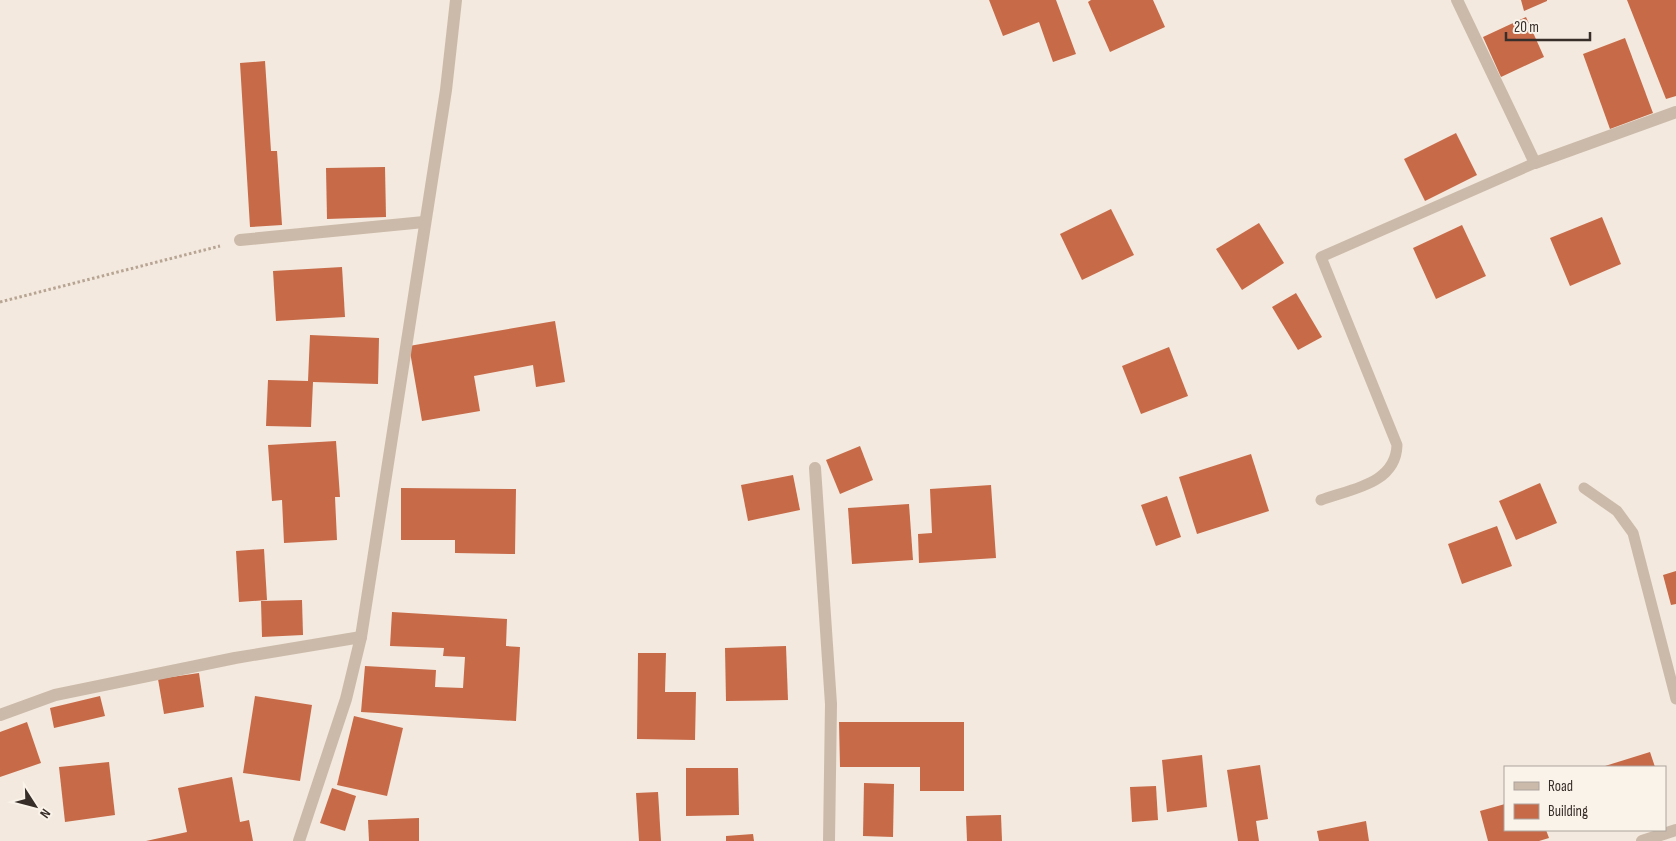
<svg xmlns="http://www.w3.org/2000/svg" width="1676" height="841" viewBox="0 0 1676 841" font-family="'Sofia Sans Condensed',sans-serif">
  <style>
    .building { fill: #c76a48 }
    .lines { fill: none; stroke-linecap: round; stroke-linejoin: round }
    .path { stroke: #b7a493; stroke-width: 3; stroke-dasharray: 2.5 2.5; stroke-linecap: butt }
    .service { stroke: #cbbaa9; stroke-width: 11 }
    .minor { stroke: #cbbaa9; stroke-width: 12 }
    .tertiary { stroke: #cbbaa9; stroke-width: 12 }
  </style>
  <rect width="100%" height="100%" fill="#f3e9de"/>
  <!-- building -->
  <g class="building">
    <path d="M989,0H1056L1076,54L1053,62L1039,22L1003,36Z"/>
    <path d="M1091,0H1153L1165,27L1110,52L1088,2Z"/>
    <path d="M1521,0H1547V1L1524,11Z"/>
    <path d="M1627,0H1676V96L1666,99Z"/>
    <path d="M1526,17L1544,57L1501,77L1483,37Z"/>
    <path d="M1625,38L1653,113L1610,129L1583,54Z"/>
    <path d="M265,61L271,151H277L282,225L250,227L240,63Z"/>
    <path d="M1456,133L1477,175L1425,201L1404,159Z"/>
    <path d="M385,167L386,217L327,219L326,168Z"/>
    <path d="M1111,209L1134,255L1082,280L1060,234Z"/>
    <path d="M1602,217L1621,264L1570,286L1550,238Z"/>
    <path d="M1259,223L1284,263L1242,290L1216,249Z"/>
    <path d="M1462,225L1486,276L1436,299L1413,248Z"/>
    <path d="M342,267L345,317L276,321L273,271Z"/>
    <path d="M1296,293L1322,337L1298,350L1272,307Z"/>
    <path d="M555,321L565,382L536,387L533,365L474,376L480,411L422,421L409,346Z"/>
    <path d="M310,335L379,338L378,384L313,382L311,427L266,426L268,380L308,381Z"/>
    <path d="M1169,347L1188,396L1141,414L1122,366Z"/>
    <path d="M336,441L340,497H335L337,540L284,543L282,500L272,501L268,445Z"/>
    <path d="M860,446L873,480L840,494L826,460Z"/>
    <path d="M1251,454L1269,511L1197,534L1179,477Z"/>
    <path d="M793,475L800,510L748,521L741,485Z"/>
    <path d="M1540,483L1557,523L1516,540L1499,501Z"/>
    <path d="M991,485L996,558L919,563L918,534L932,533L930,489Z"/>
    <path d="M401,488L516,489L515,554L455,553V540H401Z"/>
    <path d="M1167,496L1181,537L1156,546L1141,505Z"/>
    <path d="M909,504L913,560L852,564L848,508Z"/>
    <path d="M1497,526L1512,566L1462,584L1448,544Z"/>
    <path d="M264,549L267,600L239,602L236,551Z"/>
    <path d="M1676,571V604L1671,605L1663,575Z"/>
    <path d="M302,600L303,635L262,637L261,601Z"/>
    <path d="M392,612L507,619L506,646L520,647L516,721L361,712L365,666L436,670L435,687L463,688L465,657L443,656L444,648L390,646Z"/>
    <path d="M786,646L788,700L726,701L725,648Z"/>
    <path d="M638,653H666L665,692H696L695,740L637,739Z"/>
    <path d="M199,673L204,707L164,714L158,679Z"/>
    <path d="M100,696L105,716L54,728L50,708Z"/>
    <path d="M255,696L312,705L300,781L243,773Z"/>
    <path d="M354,716L403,728L387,796L337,785Z"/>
    <path d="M27,722L41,763L0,777V732Z"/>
    <path d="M839,722H964V791H920V767H840Z"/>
    <path d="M1650,752L1655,767H1606L1605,766Z"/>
    <path d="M1202,755L1207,807L1167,812L1162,760Z"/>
    <path d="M109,762L115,815L65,822L59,767Z"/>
    <path d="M1260,765L1268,819L1256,821L1259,841H1238L1227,770Z"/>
    <path d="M686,768H738L739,815L686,816Z"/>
    <path d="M232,777L240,822L249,820L253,841H146L187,832L178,788Z"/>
    <path d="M864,783L894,784L893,837L863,836Z"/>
    <path d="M1156,786L1158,820L1132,822L1130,787Z"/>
    <path d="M332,788L356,796L345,831L320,823Z"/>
    <path d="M658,792L661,841H639L636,793Z"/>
    <path d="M1505,804V830H1546L1549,838L1539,841H1488L1480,811Z"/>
    <path d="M1001,815L1002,841H967L966,816Z"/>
    <path d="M419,818V841H369L368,820Z"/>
    <path d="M1366,821L1369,841H1319L1317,831Z"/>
    <path d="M753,834L754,841H726V836Z"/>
  </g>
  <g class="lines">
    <!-- path -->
    <path class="path" d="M0,302L220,246"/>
    <!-- service -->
    <g class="service">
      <path d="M1584,488L1617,511L1633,533L1676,699"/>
      <path d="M1321,500C1351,489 1396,484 1397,445L1321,257L1535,163"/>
    </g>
    <!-- minor -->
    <g class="minor">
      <path d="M1457,0L1535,163L1676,112"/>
      <path d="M240,240L424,222"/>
      <path d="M815,468L831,704L829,841"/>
      <path d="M0,715L55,695L235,658L361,637"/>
      <path d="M299,841L346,699L361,637L446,90L456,0"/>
    </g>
    <!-- tertiary -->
    <path class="tertiary" d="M1642,841L1676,830"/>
  </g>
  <!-- legend -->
  <rect x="1504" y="766" width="162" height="65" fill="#faf3ea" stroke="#aca49d"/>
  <rect x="1514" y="782" width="25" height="8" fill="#cbbaa9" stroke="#aca49d"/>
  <text x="1548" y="791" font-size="15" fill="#382e29">Road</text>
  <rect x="1514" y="804" width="25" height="15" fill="#c76a48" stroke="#aca49d"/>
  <text x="1548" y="816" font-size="15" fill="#382e29">Building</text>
  <!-- north arrow -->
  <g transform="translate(35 806) rotate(126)" stroke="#faf3ea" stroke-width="4" paint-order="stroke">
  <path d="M0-4L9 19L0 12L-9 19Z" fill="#382e29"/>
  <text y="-8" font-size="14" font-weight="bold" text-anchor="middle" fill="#382e29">N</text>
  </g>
  <!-- scale -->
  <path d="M1506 32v8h84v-8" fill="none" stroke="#382e29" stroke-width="2.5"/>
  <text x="1514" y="32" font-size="15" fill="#382e29" stroke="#faf3ea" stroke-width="4" paint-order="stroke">20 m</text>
</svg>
